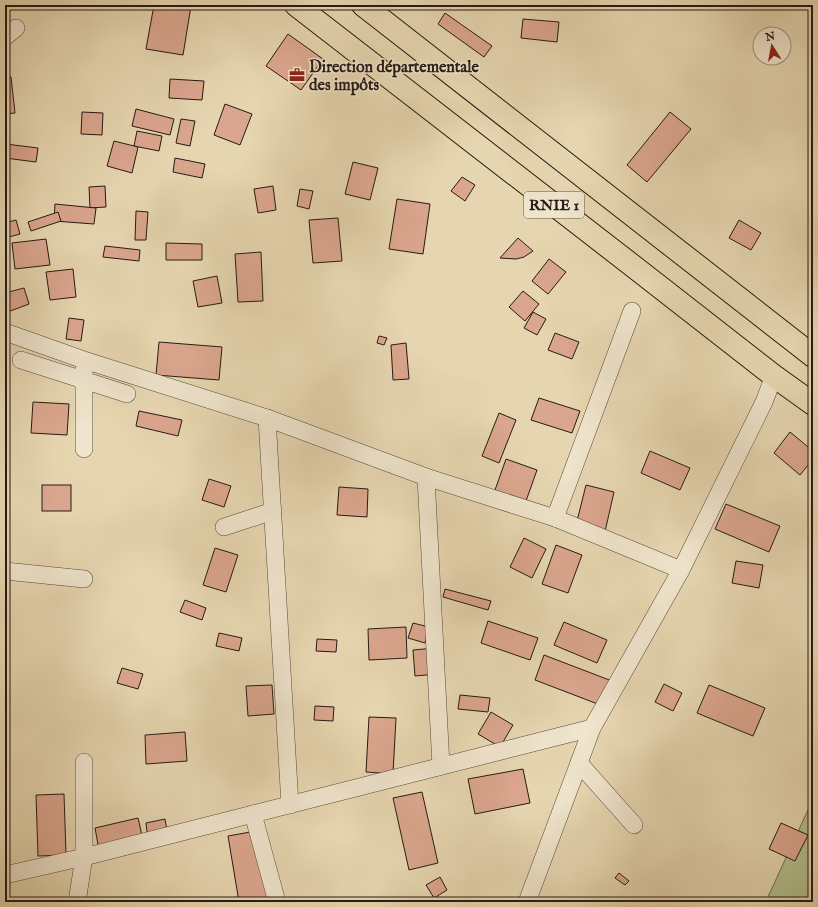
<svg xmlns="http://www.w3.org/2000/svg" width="818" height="907" viewBox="0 0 818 907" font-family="'IM FELL English',serif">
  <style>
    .green { fill: #b3be8d; stroke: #6c6c50 }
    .building { fill: #dba68e; stroke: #261a14 }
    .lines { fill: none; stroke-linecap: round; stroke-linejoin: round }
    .street-casing { stroke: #56493b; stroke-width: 18 }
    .highway-casing { stroke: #261a14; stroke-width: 24 }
    .street { stroke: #efe4cc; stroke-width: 17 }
    .highway { stroke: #e6d6b0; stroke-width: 22 }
    .labels { text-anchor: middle; stroke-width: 3; stroke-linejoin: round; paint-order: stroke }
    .shield { fill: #efe4cc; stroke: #62574b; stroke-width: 1 }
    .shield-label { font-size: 15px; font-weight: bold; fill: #261a14 }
    .poi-label { font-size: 16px; font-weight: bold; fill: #261a14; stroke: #efe4cc; text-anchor: start }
  </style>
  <rect width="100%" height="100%" fill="#e6d6b0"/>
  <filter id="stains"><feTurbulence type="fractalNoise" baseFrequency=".005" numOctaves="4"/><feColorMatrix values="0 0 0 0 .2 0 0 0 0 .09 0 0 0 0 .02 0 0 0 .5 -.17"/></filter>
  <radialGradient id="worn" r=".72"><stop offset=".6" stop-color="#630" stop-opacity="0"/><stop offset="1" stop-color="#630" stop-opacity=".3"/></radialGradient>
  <!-- green -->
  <path class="green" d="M813,799V902H766L767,899Z"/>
  <!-- building -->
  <g class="building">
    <path d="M154,5L191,6L183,55L146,49Z"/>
    <path d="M457,5H469L466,10Z"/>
    <path d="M528,5H560L559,9Z"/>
    <path d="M445,13L492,46L484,57L438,24Z"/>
    <path d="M523,19L559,22L557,42L521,38Z"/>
    <path d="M288,34L323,59L301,90L266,66Z"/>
    <path d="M11,77L15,113L5,114V78Z"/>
    <path d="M170,79L204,81L202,100L169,98Z"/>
    <path d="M225,104L252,114L240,145L214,135Z"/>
    <path d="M136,109L174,119L170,135L132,126Z"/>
    <path d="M82,112L103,113L102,135L81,134Z"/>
    <path d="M670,112L691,129L647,182L627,165Z"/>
    <path d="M181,119L195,121L190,146L176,143Z"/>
    <path d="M137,131L162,136L159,151L134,146Z"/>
    <path d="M114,141L138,147L132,173L107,166Z"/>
    <path d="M6,144L38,148L36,162L5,158Z"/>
    <path d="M175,158L205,164L202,178L173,172Z"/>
    <path d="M353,162L378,168L370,200L345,194Z"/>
    <path d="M462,177L475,185L465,201L451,191Z"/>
    <path d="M105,186L106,207L90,208L89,187Z"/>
    <path d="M273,186L276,210L258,213L254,189Z"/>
    <path d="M300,189L313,191L309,209L297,206Z"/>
    <path d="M397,199L430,204L423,254L389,249Z"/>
    <path d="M55,204L96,208L94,224L54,221Z"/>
    <path d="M136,211L148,212L146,240H135Z"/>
    <path d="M58,212L61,221L31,231L28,222Z"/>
    <path d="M338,218L342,261L313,263L309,220Z"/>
    <path d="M16,220L20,234L5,238V223Z"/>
    <path d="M739,220L761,233L751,250L729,238Z"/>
    <path d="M518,238L533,251L524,257L516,259L500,258Z"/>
    <path d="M46,239L50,265L15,269L12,243Z"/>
    <path d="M166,243L202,244V260H166Z"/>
    <path d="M105,246L140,250L139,261L103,257Z"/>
    <path d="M261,252L263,301L238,302L235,254Z"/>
    <path d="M549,259L566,272L548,294L532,281Z"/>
    <path d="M73,269L76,297L50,300L46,272Z"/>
    <path d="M217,276L222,303L198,307L193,281Z"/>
    <path d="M24,288L29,304L5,313V293Z"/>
    <path d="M523,291L539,304L525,321L509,307Z"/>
    <path d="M533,312L546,319L537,335L524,328Z"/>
    <path d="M69,318L84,320L81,341L66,339Z"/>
    <path d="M555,333L579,342L572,359L548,350Z"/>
    <path d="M379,336L387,338L384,345L377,343Z"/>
    <path d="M159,342L222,347L219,380L156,375Z"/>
    <path d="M406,343L409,379L393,380L391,345Z"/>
    <path d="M539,398L580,411L572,433L531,420Z"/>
    <path d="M33,402L69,404L67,435L31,433Z"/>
    <path d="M139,411L182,420L178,436L136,426Z"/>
    <path d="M499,413L516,420L499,463L482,456Z"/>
    <path d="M790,432L813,451V459L800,475L774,453Z"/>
    <path d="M650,451L690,468L680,490L641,473Z"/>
    <path d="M506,459L537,470L526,501L495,490Z"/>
    <path d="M209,479L231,486L224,507L202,500Z"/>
    <rect x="42" y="485" width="29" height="26"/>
    <path d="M586,485L614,492L604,536L575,529Z"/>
    <path d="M339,487L368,489L367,517L337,515Z"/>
    <path d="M726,504L780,526L769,552L715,529Z"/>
    <path d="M524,538L546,549L532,578L510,567Z"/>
    <path d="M556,545L582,555L568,593L542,584Z"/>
    <path d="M215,548L238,555L226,592L203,585Z"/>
    <path d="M736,561L763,565L759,588L732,583Z"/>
    <path d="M445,589L491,601L488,610L443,597Z"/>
    <path d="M185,600L206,608L202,620L180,612Z"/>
    <path d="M488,621L538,638L530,660L481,643Z"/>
    <path d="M564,622L607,640L597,663L554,645Z"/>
    <path d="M413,623L429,627L425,643L408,638Z"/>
    <path d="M406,627L407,658L369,660L368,629Z"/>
    <path d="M219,633L242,638L239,651L216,646Z"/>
    <path d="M317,639L337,640L336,652L316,651Z"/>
    <path d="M435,648L437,674L415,676L413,650Z"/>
    <path d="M544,655L612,681L603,706L535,680Z"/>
    <path d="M122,668L143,674L138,689L117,683Z"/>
    <path d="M664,684L682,693L673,711L655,702Z"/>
    <path d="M272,685L274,714L248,716L246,686Z"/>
    <path d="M709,685L765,708L753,736L697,713Z"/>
    <path d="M460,695L490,698L488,712L458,709Z"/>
    <path d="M315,706L334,707L333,721L314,720Z"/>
    <path d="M491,712L513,725L500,747L478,734Z"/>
    <path d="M369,717L396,718L393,774L366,772Z"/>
    <path d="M185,732L187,761L146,764L145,735Z"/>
    <path d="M523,769L530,803L475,814L468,779Z"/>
    <path d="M422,792L438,863L409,870L393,798Z"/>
    <path d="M64,794L66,855L38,856L36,795Z"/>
    <path d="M138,818L143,840L99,850L95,828Z"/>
    <path d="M165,819L168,837L148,840L146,823Z"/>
    <path d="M781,823L808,835L795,861L769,849Z"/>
    <path d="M256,831L268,902H239L228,836Z"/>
    <path d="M619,873L629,881L625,885L615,878Z"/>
    <path d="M440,877L447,890L434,898L426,885Z"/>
    <path d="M36,898L60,902H35Z"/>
  </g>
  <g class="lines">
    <defs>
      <g id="street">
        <path d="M5,37L16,28"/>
        <path d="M5,332L84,360L267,418L426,477L555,518L681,570"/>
        <path d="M21,360L127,394"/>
        <path d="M84,370V449"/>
        <path d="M267,418L290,805"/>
        <path d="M426,477L441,766"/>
        <path d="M555,518L632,311"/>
        <path d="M224,527L273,511"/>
        <path d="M5,571L84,579"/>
        <path d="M579,763L634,825"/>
        <path d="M253,814L277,902"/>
        <path d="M5,875L84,857L592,728"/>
        <path d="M77,902L84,857V762"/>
        <path d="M527,902L592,728L681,570L764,402L774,376"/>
      </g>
      <g id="highway">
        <path d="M296,5L633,266L774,376L813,404"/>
        <path d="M363,5L813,356"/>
      </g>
    </defs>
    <!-- street casing -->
    <use href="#street" class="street-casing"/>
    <!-- highway casing -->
    <use href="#highway" class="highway-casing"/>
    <!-- street -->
    <use href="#street" class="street"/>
    <!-- highway -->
    <use href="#highway" class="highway"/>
  </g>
  <!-- icons -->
  <defs>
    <symbol id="office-bare" viewBox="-9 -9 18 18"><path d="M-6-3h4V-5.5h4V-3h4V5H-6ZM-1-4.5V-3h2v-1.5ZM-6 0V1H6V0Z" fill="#8f2418" stroke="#efe4cc" stroke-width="2.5" paint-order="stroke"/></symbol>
  </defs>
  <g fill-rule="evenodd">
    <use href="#office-bare" x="286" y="64" width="22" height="22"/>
  </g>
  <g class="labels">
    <!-- shield labels -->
    <rect class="shield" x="524" y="192" width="60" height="26" rx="3"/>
    <g class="shield-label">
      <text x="554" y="210">RNIE 1</text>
    </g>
    <!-- poi labels -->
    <g class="poi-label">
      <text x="309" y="72">Direction départementale<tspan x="309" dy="18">des impôts</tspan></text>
    </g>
  </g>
  <!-- margin -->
  <rect width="818" height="907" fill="none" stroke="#e6d6b0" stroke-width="20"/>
  <rect x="6" y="6" width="806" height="895" fill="none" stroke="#261a14" stroke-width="2"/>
  <rect x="10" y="10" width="798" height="887" fill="none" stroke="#261a14"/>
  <!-- north arrow -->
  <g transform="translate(772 46) rotate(349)"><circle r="19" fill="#efe4cc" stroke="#9f9382"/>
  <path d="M0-3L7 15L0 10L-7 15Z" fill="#8f2418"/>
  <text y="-6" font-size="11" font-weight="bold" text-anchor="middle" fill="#261a14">N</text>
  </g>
  <rect width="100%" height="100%" filter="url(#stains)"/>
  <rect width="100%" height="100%" fill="url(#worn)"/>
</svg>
